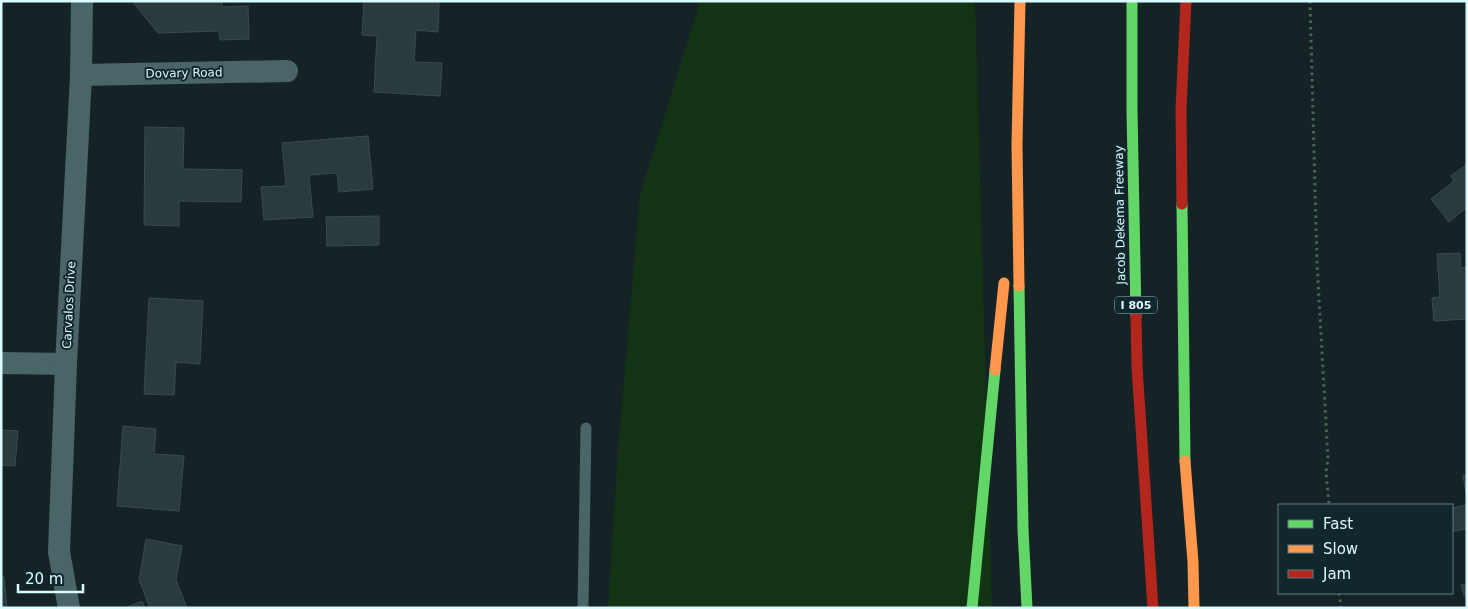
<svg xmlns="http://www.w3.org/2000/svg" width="1468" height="609" viewBox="0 0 1468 609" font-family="'DejaVu Sans',sans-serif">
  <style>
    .green { fill: #133414 }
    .building { fill: #2b3a3d; stroke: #384b50 }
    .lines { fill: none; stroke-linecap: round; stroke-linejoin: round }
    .path { stroke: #466556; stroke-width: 3; stroke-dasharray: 2.5 4; stroke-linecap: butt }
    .lane { stroke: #4a6567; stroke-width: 11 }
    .street { stroke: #4a6567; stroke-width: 22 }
    .fast { stroke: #63d668; stroke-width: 11 }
    .slow { stroke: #ff974d; stroke-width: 11 }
    .jam { stroke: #b3261e; stroke-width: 11 }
    .labels { text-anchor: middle; stroke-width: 4; stroke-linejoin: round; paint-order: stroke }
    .shield { fill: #0f272d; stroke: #9dbbc0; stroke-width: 1 }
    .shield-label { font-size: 11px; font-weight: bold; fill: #dafbff }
    .street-label { font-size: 12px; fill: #dafbff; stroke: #0f272d }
  </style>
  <rect width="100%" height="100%" fill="#162326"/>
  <!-- green -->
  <path class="green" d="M700,1H975L992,608H608L618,451L640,195Z"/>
  <!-- building -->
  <g class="building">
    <path d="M132,1H222V7L248,6L249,39L220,40L219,31L158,33Z"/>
    <path d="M364,1H439L438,32L416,30L414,62L442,63L440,96L374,92L377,36L362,35Z"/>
    <path d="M145,127L184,128L183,169L242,170L241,202L179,201V226L144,225Z"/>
    <path d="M368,136L373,189L339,192L337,173L309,175L313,217L264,220L261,187L286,186L282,143Z"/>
    <path d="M1467,164V209L1466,208L1449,222L1431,199L1454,181L1451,176Z"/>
    <path d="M379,216V245L327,246L326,217Z"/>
    <path d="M1460,253L1461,268L1467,267V319L1434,321L1432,298L1440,297L1437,254Z"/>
    <path d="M149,298L203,301L200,364L176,362L174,395L144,394Z"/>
    <path d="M123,426L156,429L154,454L184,456L179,511L117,506Z"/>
    <path d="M1,430L18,431L15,466L1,465Z"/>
    <path d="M1467,475V497L1463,476Z"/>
    <path d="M1467,505V529L1454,531L1452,518V508Z"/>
    <path d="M146,539L182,546L176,580L187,608H150L139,580Z"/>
    <path d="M1,577H4L7,608H1Z"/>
    <path d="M1467,584V595L1464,596L1461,585Z"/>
    <path d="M142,601L145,608H125Z"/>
  </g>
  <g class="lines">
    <!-- path -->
    <g class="path">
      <path d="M1310,1L1317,263L1328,459L1326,472L1329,505"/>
      <path d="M1339,593L1341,608"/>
    </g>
    <!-- lane -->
    <path class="lane" d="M583,608L586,428"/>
    <!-- street -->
    <g class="street">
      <path d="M81,75L287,71"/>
      <path d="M1,363L66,364"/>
      <path d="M69,608L59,552L66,364L81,75L82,1"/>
    </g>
    <!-- fast -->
    <g class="fast">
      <path d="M1132,1V110L1136,316"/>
      <path d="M1182,204L1185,461"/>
      <path d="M1019,286L1023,529L1027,608"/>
      <path d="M972,608L995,370"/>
    </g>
    <!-- slow -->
    <g class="slow">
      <path d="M1019,286L1017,144L1020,1"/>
      <path d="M995,370L1004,283"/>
      <path d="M1185,461L1193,562L1194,608"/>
    </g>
    <!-- jam -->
    <g class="jam">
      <path d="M1182,204L1181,109L1186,1"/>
      <path d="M1136,316L1137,367L1153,608"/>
    </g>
  </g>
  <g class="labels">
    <!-- shield labels -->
    <rect class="shield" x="1115" y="296.5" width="42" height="17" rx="4"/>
    <g class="shield-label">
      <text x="1136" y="309">I 805</text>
    </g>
    <!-- street labels -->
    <g class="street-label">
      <text transform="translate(184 73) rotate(-1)" y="4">Dovary Road</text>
      <text transform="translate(1120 215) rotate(-91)" y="4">Jacob Dekema Freeway</text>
      <text transform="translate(69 305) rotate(-87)" y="4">Carvalos Drive</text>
    </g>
  </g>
  <!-- border -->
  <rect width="1468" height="609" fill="none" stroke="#dafbff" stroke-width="5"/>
  <!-- legend -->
  <rect x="1278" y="504" width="175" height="90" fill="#0f272d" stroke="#607c81"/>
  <rect x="1288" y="520" width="25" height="8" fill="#63d668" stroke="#607c81"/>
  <text x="1323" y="529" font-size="15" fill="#dafbff">Fast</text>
  <rect x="1288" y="545" width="25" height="8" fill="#ff974d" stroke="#607c81"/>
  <text x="1323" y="554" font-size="15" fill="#dafbff">Slow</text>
  <rect x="1288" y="570" width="25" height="8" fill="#b3261e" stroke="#607c81"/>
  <text x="1323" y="579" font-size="15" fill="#dafbff">Jam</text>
  <!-- scale -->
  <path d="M18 584v8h65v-8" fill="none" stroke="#dafbff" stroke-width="2.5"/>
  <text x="25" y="584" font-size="15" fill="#dafbff" stroke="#0f272d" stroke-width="4" paint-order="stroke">20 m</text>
</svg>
